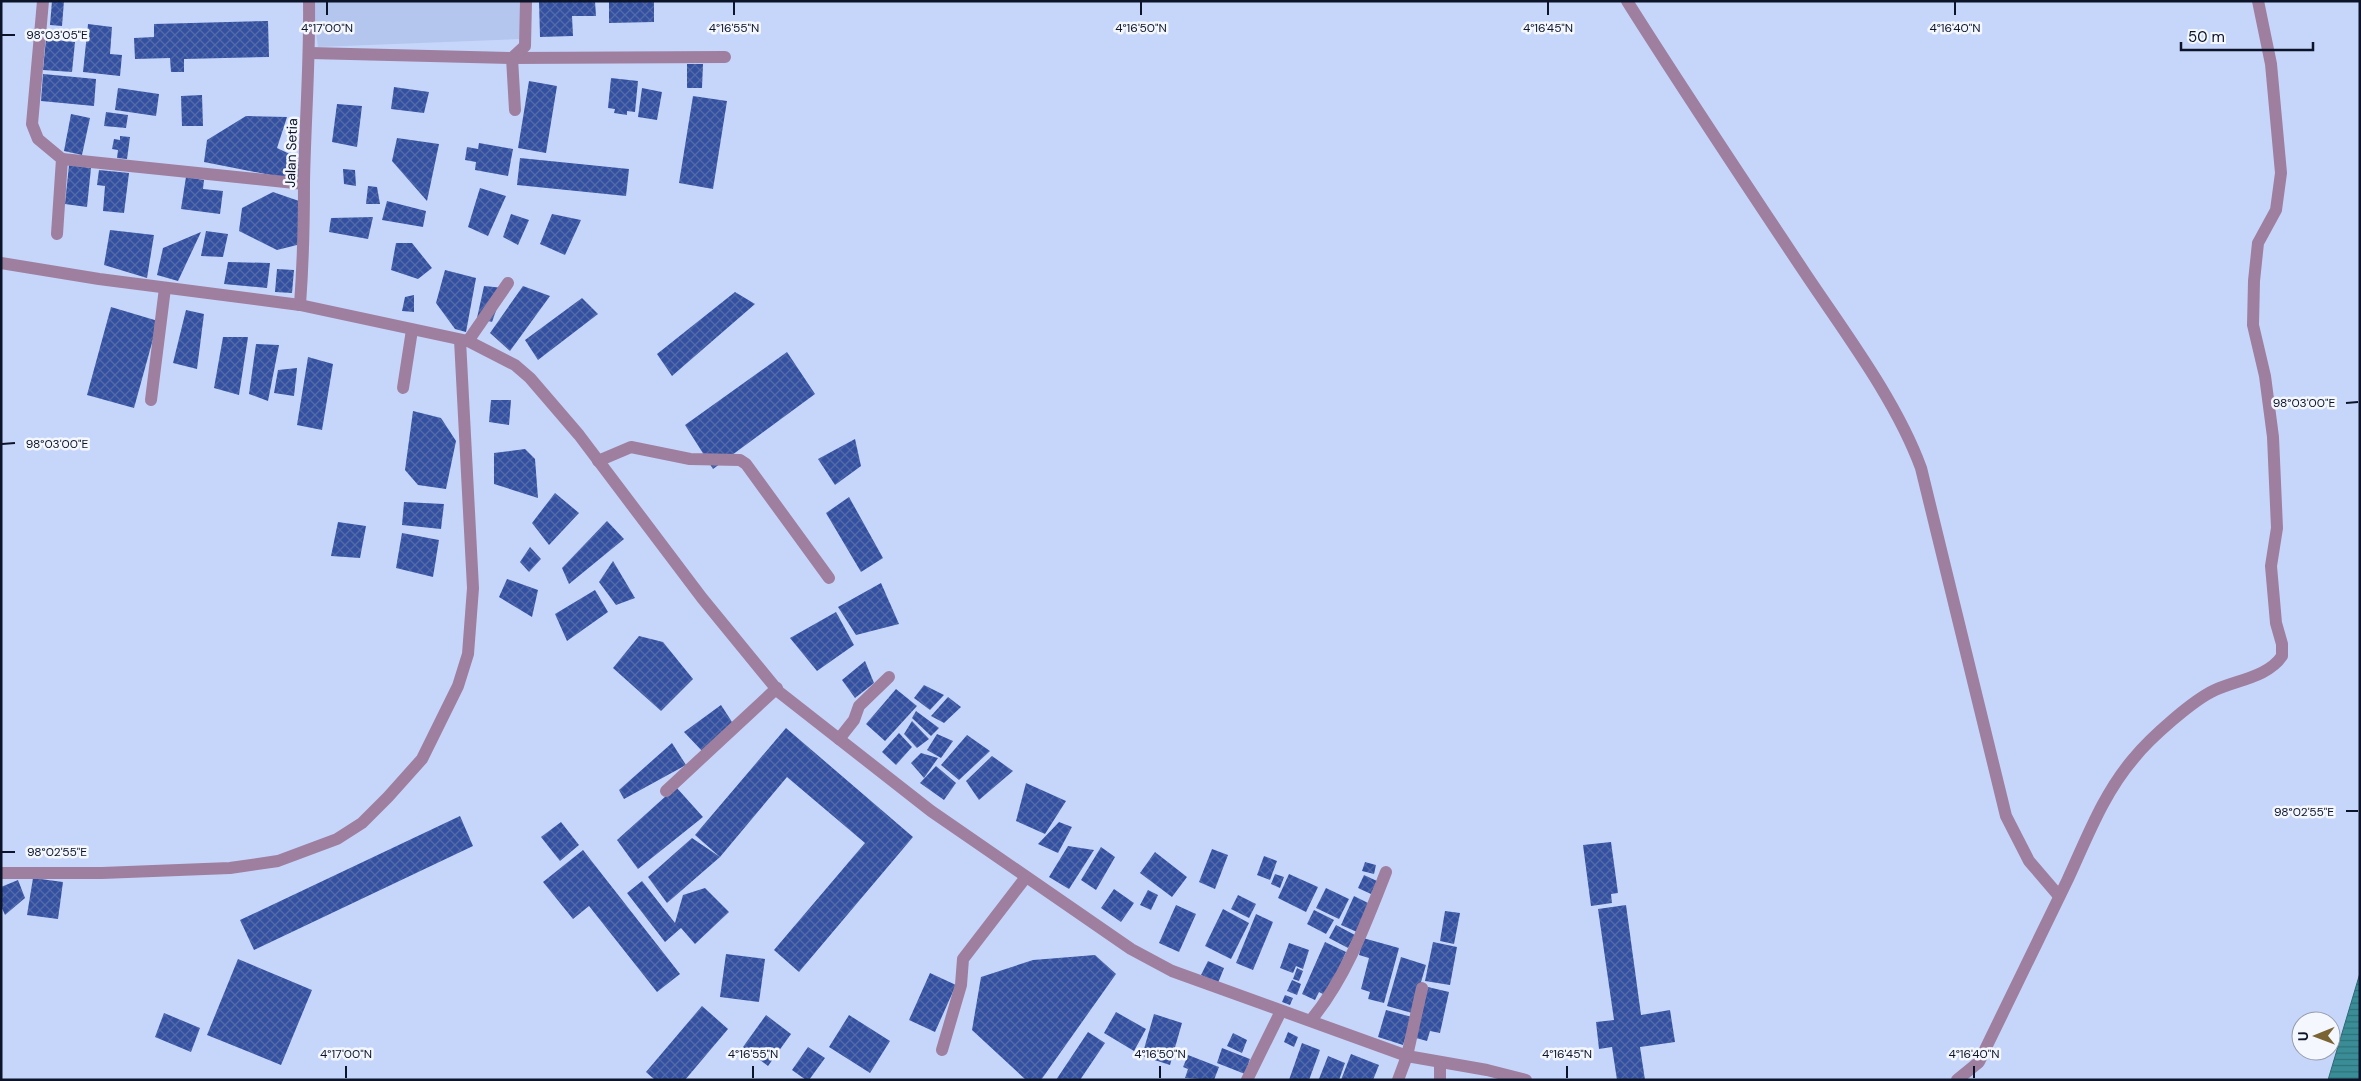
<svg xmlns="http://www.w3.org/2000/svg" width="2361" height="1081" viewBox="0 0 2361 1081" font-family="'DM Sans',sans-serif">
  <style>
    .built { fill: #b5c6ee }
    .water { fill: url(#water-rules); stroke: #2c6975 }
    .building { fill: url(#building-cross-hatch) }
    .lines { fill: none; stroke-linecap: round; stroke-linejoin: round }
    .minor { stroke: #9f7f9f; stroke-width: 12 }
    .ticks { fill: none; stroke: #0b1429; stroke-width: 2 }
    .labels { text-anchor: middle; stroke-width: 5; stroke-linejoin: round; paint-order: stroke }
    .street-label { font-size: 14px; fill: #0b1429; stroke: #f4f7fe }
    .ticks-label { font-size: 12px; text-anchor: middle; fill: #0b1429; stroke: #f4f7fe; stroke-width: 5; stroke-linejoin: round; paint-order: stroke }
  </style>
  <defs>
    <pattern id="water-rules" width="6" height="5" patternUnits="userSpaceOnUse" patternTransform="scale(1.25)"><rect width="6" height="5" fill="#3a8d96"/><path d="M0 2.5h6" fill="none" stroke="#2f727a"/></pattern>
    <pattern id="building-cross-hatch" width="8" height="8" patternUnits="userSpaceOnUse" patternTransform="scale(1.25)"><rect width="8" height="8" fill="#3451a1"/><path d="M0 0l8 8M0 8l8-8" fill="none" stroke="#546ba8"/></pattern>
  </defs>
  <rect width="100%" height="100%" fill="#c6d6fb"/>
  <!-- built -->
  <path class="built" d="M312,1H520L521,39L318,47Z"/>
  <!-- water -->
  <path class="water" d="M2360,973V1080H2328Z"/>
  <!-- building -->
  <g class="building">
    <path d="M52,1H64L62,26L50,25Z"/>
    <path d="M539,1H595L596,16H572L573,36L540,37Z"/>
    <path d="M609,1H654V22L609,23Z"/>
    <path d="M268,21L269,57L184,59V72H171L170,58L135,59L134,38L154,37V24Z"/>
    <path d="M88,24L112,27L110,54L122,55L120,76L83,72Z"/>
    <path d="M46,39L75,42L72,72L43,70Z"/>
    <path d="M687,64H703L702,88H687Z"/>
    <path d="M43,74L96,79L94,106L41,101Z"/>
    <path d="M611,78L638,81L635,112L627,111V115L614,113L615,109L608,108Z"/>
    <path d="M529,81L557,86L546,153L518,148Z"/>
    <path d="M394,87L429,92L424,113L391,109Z"/>
    <path d="M118,88L159,94L156,116L115,110Z"/>
    <path d="M642,88L662,92L657,120L638,117Z"/>
    <path d="M202,95L203,126H182L181,96Z"/>
    <path d="M693,96L727,101L713,189L679,183Z"/>
    <path d="M337,104L362,106L357,147L332,142Z"/>
    <path d="M106,112L128,115L126,128L104,126Z"/>
    <path d="M71,114L90,118L82,155L64,151Z"/>
    <path d="M246,116L287,117L277,148L298,158L301,181L204,162L207,140Z"/>
    <path d="M120,136L130,137L127,159L117,158L118,150L112,149L114,139L120,140Z"/>
    <path d="M397,138L439,144L427,201L392,161Z"/>
    <path d="M479,143L513,149L508,176L475,170L476,162L465,160L467,147L478,149Z"/>
    <path d="M520,158L629,169L626,196L517,185Z"/>
    <path d="M69,165L91,168L87,207L65,204Z"/>
    <path d="M343,169L355,170L356,186L344,184Z"/>
    <path d="M99,170L129,173L124,213L103,211L105,186L97,185Z"/>
    <path d="M186,177L204,180L203,189L223,191L220,214L181,209Z"/>
    <path d="M368,186L377,187L380,204H366Z"/>
    <path d="M480,188L506,196L488,236L468,227Z"/>
    <path d="M273,192L299,201L301,244L277,250L239,231L242,208Z"/>
    <path d="M387,201L426,211L423,227L382,220Z"/>
    <path d="M511,214L529,220L518,245L503,237Z"/>
    <path d="M552,214L581,220L565,255L540,244Z"/>
    <path d="M373,217L368,239L329,232L331,218Z"/>
    <path d="M110,230L154,235L147,278L104,265Z"/>
    <path d="M206,231L228,234L223,257L201,256Z"/>
    <path d="M201,232L178,281L157,275L163,248Z"/>
    <path d="M396,243H412L432,268L418,279L391,270Z"/>
    <path d="M228,262L270,263L267,288L224,284Z"/>
    <path d="M277,269L294,270L292,293L275,292Z"/>
    <path d="M445,270L476,278L466,332L455,329L436,303Z"/>
    <path d="M484,286L504,288L492,322L477,318Z"/>
    <path d="M523,286L550,296L510,351L490,333Z"/>
    <path d="M735,292L755,304L672,376L657,354Z"/>
    <path d="M414,295V312L402,311L405,297Z"/>
    <path d="M582,298L598,314L538,360L525,340Z"/>
    <path d="M111,307L158,321L134,408L87,395Z"/>
    <path d="M186,310L204,314L197,369L173,363Z"/>
    <path d="M223,337H248L239,395L214,388Z"/>
    <path d="M256,344L279,345L268,401L249,394Z"/>
    <path d="M787,352L815,394L713,469L685,425Z"/>
    <path d="M308,357L333,364L322,430L297,425Z"/>
    <path d="M297,368L294,396L274,393L278,370Z"/>
    <path d="M491,400H511L509,425L489,422Z"/>
    <path d="M413,411L441,418L456,441L446,489L418,485L405,470Z"/>
    <path d="M855,439L861,466L835,485L818,459Z"/>
    <path d="M525,449L535,459L538,498L494,484V453Z"/>
    <path d="M555,493L579,513L549,545L532,523Z"/>
    <path d="M849,497L883,558L861,572L826,513Z"/>
    <path d="M404,502L444,504L441,529L402,525Z"/>
    <path d="M607,521L624,539L569,584L562,568Z"/>
    <path d="M338,522L366,526L360,558L331,556Z"/>
    <path d="M402,533L439,540L433,577L396,568Z"/>
    <path d="M530,547L541,559L529,572L520,562Z"/>
    <path d="M613,561L635,598L616,605L599,582Z"/>
    <path d="M507,579L538,590L532,617L499,597Z"/>
    <path d="M881,583L899,624L856,635L838,607Z"/>
    <path d="M595,590L608,612L567,641L555,614Z"/>
    <path d="M836,612L854,645L817,671L790,638Z"/>
    <path d="M639,636L663,642L693,679L661,711L613,668Z"/>
    <path d="M865,661L874,683L855,698L842,680Z"/>
    <path d="M924,685L944,695L930,710L914,698Z"/>
    <path d="M896,689L917,706L885,741L866,724Z"/>
    <path d="M948,697L961,707L944,723L931,716Z"/>
    <path d="M721,705L734,725L703,752L684,732Z"/>
    <path d="M916,711L939,728L931,736L912,718Z"/>
    <path d="M912,721L929,739L917,748L904,734Z"/>
    <path d="M786,728L913,837L799,972L774,950L865,843L787,777L720,857L695,835Z"/>
    <path d="M899,733L912,747L896,765L882,752Z"/>
    <path d="M937,734L953,741L941,758L927,750Z"/>
    <path d="M967,735L990,751L959,780L941,765Z"/>
    <path d="M672,743L686,765L624,799L619,790Z"/>
    <path d="M921,753L938,758L924,778L911,763Z"/>
    <path d="M992,756L1013,771L979,800L966,781Z"/>
    <path d="M936,766L956,783L944,800L920,783Z"/>
    <path d="M1026,783L1066,801L1045,834L1016,821Z"/>
    <path d="M676,787L703,817L638,869L617,840Z"/>
    <path d="M460,816L473,846L254,950L240,920Z"/>
    <path d="M561,822L579,845L560,861L541,837Z"/>
    <path d="M1059,822L1072,827L1058,853L1038,844Z"/>
    <path d="M692,838L720,857L667,903L648,877Z"/>
    <path d="M1611,842L1618,893L1611,894L1612,903L1591,906L1583,845Z"/>
    <path d="M1068,846L1094,850L1069,889L1049,877Z"/>
    <path d="M1101,847L1115,857L1096,890L1081,880Z"/>
    <path d="M1212,849L1228,855L1215,889L1199,882Z"/>
    <path d="M583,850L680,974L657,992L589,906L573,919L543,882Z"/>
    <path d="M1155,852L1187,877L1172,897L1140,873Z"/>
    <path d="M1264,856L1277,861L1270,880L1257,875Z"/>
    <path d="M1365,862L1376,865L1374,874L1362,871Z"/>
    <path d="M1275,874L1284,877L1280,888L1271,884Z"/>
    <path d="M1289,874L1318,887L1306,912L1278,898Z"/>
    <path d="M1364,875L1377,881L1371,894L1358,888Z"/>
    <path d="M33,878L63,882L58,919L27,915Z"/>
    <path d="M18,880L25,898L5,915L1,906V887Z"/>
    <path d="M642,881L675,923L683,895L705,888L729,912L695,944L681,928L665,942L627,893Z"/>
    <path d="M1326,888L1349,899L1339,919L1316,908Z"/>
    <path d="M1114,889L1134,903L1121,922L1101,908Z"/>
    <path d="M1148,890L1158,895L1151,910L1140,905Z"/>
    <path d="M1238,895L1256,904L1249,918L1231,909Z"/>
    <path d="M1354,896L1370,904L1357,932L1341,925Z"/>
    <path d="M1176,905L1196,914L1179,952L1159,943Z"/>
    <path d="M1626,905L1641,1015L1670,1010L1675,1042L1640,1047L1645,1080H1617L1612,1047L1599,1049L1596,1022L1614,1020L1598,909Z"/>
    <path d="M1223,909L1249,923L1231,959L1205,946Z"/>
    <path d="M1314,910L1334,920L1326,934L1307,924Z"/>
    <path d="M1445,911L1460,913L1454,944L1440,941Z"/>
    <path d="M1256,914L1273,922L1253,970L1236,963Z"/>
    <path d="M1336,925L1355,935L1348,948L1329,938Z"/>
    <path d="M1363,938L1399,948L1384,1003L1368,999L1370,992L1361,989L1369,958L1359,955Z"/>
    <path d="M1325,942L1346,952L1327,996L1319,992L1315,1000L1302,994Z"/>
    <path d="M1433,942L1457,947L1450,985L1425,981Z"/>
    <path d="M1289,943L1309,950L1303,969L1296,966L1293,973L1280,968Z"/>
    <path d="M726,954L765,959L759,1002L720,997Z"/>
    <path d="M1095,955L1116,974L1041,1080H1026L972,1030L981,977L1033,960Z"/>
    <path d="M1401,957L1426,965L1412,1013L1387,1006Z"/>
    <path d="M238,959L312,990L281,1065L207,1035Z"/>
    <path d="M1208,961L1224,968L1218,983L1201,975Z"/>
    <path d="M1297,968L1303,971L1299,981L1293,979Z"/>
    <path d="M930,973L956,985L935,1032L909,1020Z"/>
    <path d="M1292,980L1301,984L1297,995L1287,991Z"/>
    <path d="M1428,987L1449,992L1440,1033L1430,1031L1427,1041L1416,1038Z"/>
    <path d="M1285,995L1293,998L1290,1005L1282,1002Z"/>
    <path d="M702,1006L728,1029L685,1080H655L646,1072Z"/>
    <path d="M1386,1010L1412,1017L1403,1045L1378,1037Z"/>
    <path d="M1116,1012L1146,1029L1134,1051L1104,1033Z"/>
    <path d="M164,1013L200,1028L191,1052L155,1037Z"/>
    <path d="M1154,1014L1182,1023L1170,1065L1142,1056Z"/>
    <path d="M766,1015L791,1034L768,1066L743,1047Z"/>
    <path d="M849,1015L890,1041L870,1073L829,1047Z"/>
    <path d="M1088,1032L1105,1043L1080,1080H1056Z"/>
    <path d="M1288,1032L1298,1037L1294,1047L1284,1042Z"/>
    <path d="M1233,1033L1247,1040L1242,1053L1227,1046Z"/>
    <path d="M1302,1043L1320,1050L1309,1080H1289Z"/>
    <path d="M808,1047L825,1058L809,1080H806L792,1070Z"/>
    <path d="M1222,1048L1250,1059L1245,1074L1217,1063Z"/>
    <path d="M1351,1054L1379,1065L1373,1080H1341Z"/>
    <path d="M1188,1055L1219,1067L1214,1080L1185,1078L1188,1069L1183,1067Z"/>
    <path d="M1328,1056L1345,1063L1339,1080L1319,1079Z"/>
  </g>
  <g class="lines">
    <!-- minor -->
    <g class="minor">
      <path d="M43,1L32,124L38,139L62,159L57,234"/>
      <path d="M1627,1C1685,93 1745,183 1805,273C1845,333 1896,400 1921,468L2006,816L2029,861L2059,896"/>
      <path d="M310,53L512,58L725,57"/>
      <path d="M512,58L525,46L526,1"/>
      <path d="M512,58L515,110"/>
      <path d="M62,159L304,184"/>
      <path d="M1,263L99,279L300,305L468,341L515,365L530,378L579,435L702,598L779,692L931,811L1131,949L1172,971L1407,1056L1487,1070L1526,1080"/>
      <path d="M300,305C303,264 304,224 304,183C305,123 310,62 309,1"/>
      <path d="M468,341L508,283"/>
      <path d="M403,388L412,330"/>
      <path d="M151,400L165,288"/>
      <path d="M598,461L631,447L690,459L740,460L746,464L829,578"/>
      <path d="M839,739L854,720L859,706L889,677"/>
      <path d="M666,791L777,688"/>
      <path d="M1,873H102L230,868L278,861L337,839L362,823L388,797L422,759L458,686L468,654L473,588L460,340"/>
      <path d="M1311,1020C1346,978 1366,923 1386,872"/>
      <path d="M942,1050L961,985L963,959L1026,877"/>
      <path d="M1247,1080L1281,1011"/>
      <path d="M1398,1080L1407,1056L1422,988"/>
      <path d="M1440,1080V1063"/>
      <path d="M1957,1080L1979,1062C2008,1002 2038,941 2067,881C2087,838 2103,794 2134,758C2150,738 2193,700 2215,690C2237,680 2268,677 2282,656V644L2276,623L2271,566L2277,528L2273,437L2265,376L2253,325L2254,281L2258,243L2276,210L2281,173L2271,64L2258,1"/>
    </g>
  </g>
  <!-- ticks -->
  <path class="ticks" d="M327,2V15M734,2V15M1141,2V15M1548,2V15M1955,2V15M2,35H15M2346,403L2358,402M2,444L15,443M2346,811H2358M2,852H15M346,1066V1078M753,1066V1078M1160,1066V1078M1567,1066V1078M1974,1066V1078"/>
  <g class="labels">
    <!-- street labels -->
    <g class="street-label">
      <text transform="translate(291 153) rotate(-88)" y="5">Jalan Setia</text>
    </g>
  </g>
  <g class="ticks-label">
    <text x="327" y="32">4°17'00"N</text>
    <text x="734" y="32">4°16'55"N</text>
    <text x="1141" y="32">4°16'50"N</text>
    <text x="1548" y="32">4°16'45"N</text>
    <text x="1955" y="32">4°16'40"N</text>
    <text x="57" y="39">98°03'05"E</text>
    <text x="2304" y="407">98°03'00"E</text>
    <text x="57" y="448">98°03'00"E</text>
    <text x="2304" y="816">98°02'55"E</text>
    <text x="57" y="856">98°02'55"E</text>
    <text x="346" y="1058">4°17'00"N</text>
    <text x="753" y="1058">4°16'55"N</text>
    <text x="1160" y="1058">4°16'50"N</text>
    <text x="1567" y="1058">4°16'45"N</text>
    <text x="1974" y="1058">4°16'40"N</text>
  </g>
  <!-- border -->
  <rect width="2361" height="1081" fill="none" stroke="#0b1429" stroke-width="5"/>
  <!-- north arrow -->
  <g transform="translate(2316 1036) rotate(269)"><circle r="24" fill="#f4f7fe" stroke="#979ca9"/>
  <path d="M0-4L9 19L0 12L-9 19Z" fill="#7a6434"/>
  <text y="-8" font-size="14" font-weight="bold" text-anchor="middle" fill="#0b1429">U</text>
  </g>
  <!-- scale -->
  <path d="M2181 42v8h132v-8" fill="none" stroke="#0b1429" stroke-width="2.5"/>
  <text x="2188" y="42" font-size="15" fill="#0b1429" stroke="#f4f7fe" stroke-width="4" paint-order="stroke">50 m</text>
</svg>
